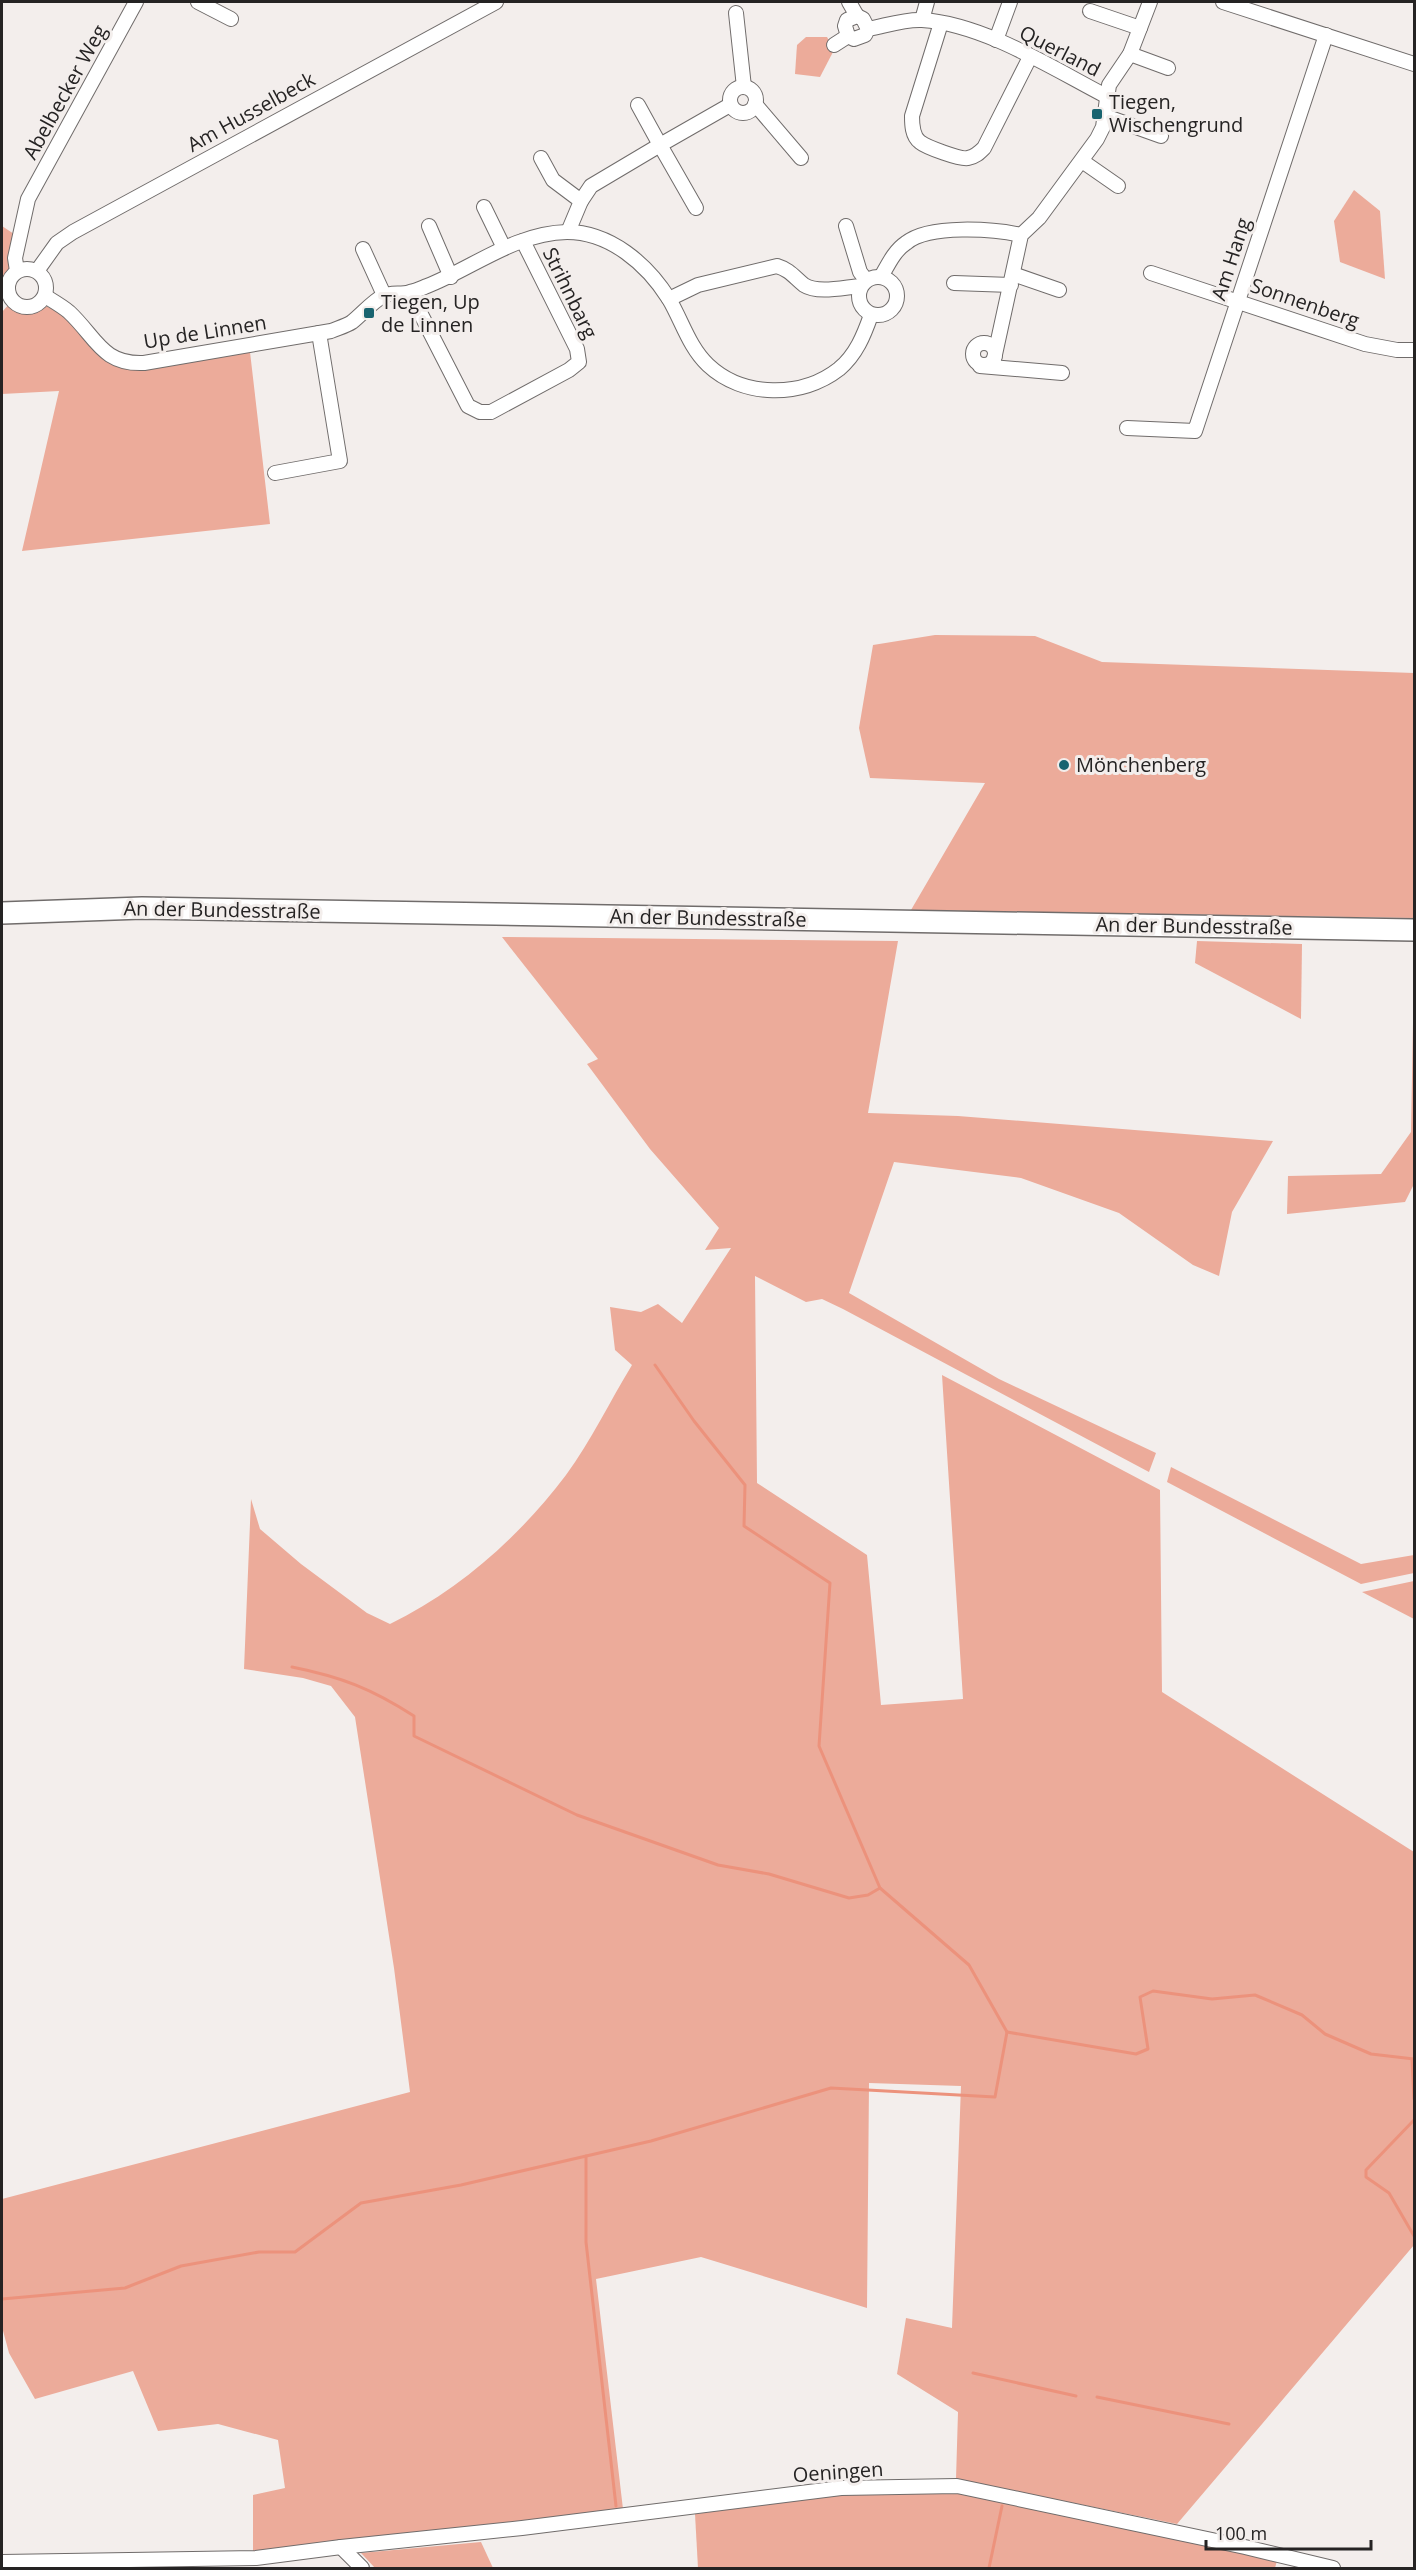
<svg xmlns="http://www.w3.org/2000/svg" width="1416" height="2570" viewBox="0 0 1416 2570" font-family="'Open Sans',sans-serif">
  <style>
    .green { fill: #ecab9a }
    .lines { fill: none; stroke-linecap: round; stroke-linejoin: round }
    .stream { stroke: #ec927c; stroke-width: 3 }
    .minor-casing { stroke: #706c6b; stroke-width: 16 }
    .primary-casing { stroke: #706c6b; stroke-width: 24 }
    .minor { stroke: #fff; stroke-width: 14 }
    .primary { stroke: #fff; stroke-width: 21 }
    .poi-dot { fill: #196470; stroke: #f3eeec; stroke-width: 2 }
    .labels { text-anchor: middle; stroke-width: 6; stroke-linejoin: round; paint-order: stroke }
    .street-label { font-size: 20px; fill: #252323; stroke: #f3eeec }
    .poi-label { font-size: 20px; fill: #252323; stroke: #f3eeec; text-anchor: start }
  </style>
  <rect width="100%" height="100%" fill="#f3eeec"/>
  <!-- green -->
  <g class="green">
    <path d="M806,37H827L834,50L820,77L795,74L797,45Z"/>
    <path d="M1354,190L1380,211L1385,279L1340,262L1334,221Z"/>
    <path d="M2,226L14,234L13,264L5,275L2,290Z"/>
    <path d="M10,303C20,314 32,311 45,306C50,308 57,310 62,314C95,338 95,370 144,370L250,352L270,524L22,551L59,391L2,394V312Z"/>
    <path d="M935,635L1035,636L1102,662L1414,673V918L911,910L985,783L870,778L859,728L873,645Z"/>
    <path d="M502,937L898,941L868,1113L958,1116L1273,1141L1232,1212L1219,1276L1193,1265L1119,1213L1021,1178L894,1162L849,1293L999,1379L1156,1453L1149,1472L843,1309L822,1299L806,1302L755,1276L757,1483L867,1555L881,1705L963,1699L942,1375L1160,1490L1162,1692L1414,1852V2245L1177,2524L956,2479L958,2412L897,2374L906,2318L952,2328L961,2086L869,2083L867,2308L701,2257L596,2279L623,2509L253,2551V2495L285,2488L278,2440L218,2424L158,2431L133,2371L35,2399L9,2353L2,2327V2199L410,2092L394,1968L355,1717L331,1686L303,1678L244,1669L251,1499L260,1529L301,1564L367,1613L390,1624C460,1590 519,1537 566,1475C591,1441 610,1401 632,1365L615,1350L610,1307L641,1312L658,1304L682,1323L731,1248L705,1250L719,1228L650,1149L587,1064L598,1059Z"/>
    <path d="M1197,941L1302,944L1301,1019L1195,963Z"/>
    <path d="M1414,968V1184L1405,1202L1287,1214L1288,1176L1381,1174L1411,1132Z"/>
    <path d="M1171,1467L1361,1564L1414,1555V1573L1361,1584L1167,1482Z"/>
    <path d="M1414,1581V1619L1362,1592Z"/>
    <path d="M959,2493L1278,2557L1275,2568H698L695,2514L844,2494Z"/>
    <path d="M481,2542L493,2568H375L361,2553Z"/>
  </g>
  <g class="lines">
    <!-- stream -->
    <g class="stream">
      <path d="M292,1667C342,1677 372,1689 414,1716V1736L577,1815L718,1865L769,1874L849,1898L868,1895L880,1888"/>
      <path d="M1007,2032L1136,2054L1148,2049L1140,1997L1153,1991L1212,1999L1255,1995L1302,2015L1325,2034L1371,2054L1414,2059"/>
      <path d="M1412,2060L1414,2099"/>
      <path d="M586,2156V2242L616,2506"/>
      <path d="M1414,2236L1389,2193L1366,2177V2170L1414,2120"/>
      <path d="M2,2299L125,2288L181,2266L259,2252H295L361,2203L461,2185L651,2141L831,2088L995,2097L1007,2032L969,1965L880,1888L819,1746L830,1583L744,1526L745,1485L694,1421L655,1365"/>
      <path d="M973,2373L1076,2396"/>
      <path d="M1097,2397L1229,2424"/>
      <path d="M989,2568L1002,2506"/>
    </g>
    <defs>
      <g id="minor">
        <path d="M198,2L231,19"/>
        <path d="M849,2L857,16"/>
        <path d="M1223,2L1414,64"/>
        <path d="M1090,11L1140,28"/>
        <path d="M736,13L744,87"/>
        <path d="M922,20L927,2"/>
        <path d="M941,23L912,116C912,124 912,136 920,142C926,147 961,160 968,158C975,157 979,153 984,148L1030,57"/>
        <path d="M868,29L863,19L857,16L847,20L845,26L848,36L854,39L865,35L868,29C885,26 904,19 922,20C984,24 1052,68 1106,96"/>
        <path d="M996,40L1010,2"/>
        <path d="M834,45L848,36"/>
        <path d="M1130,54L1168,68"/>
        <circle cx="743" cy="100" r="13"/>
        <path d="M755,104L801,158"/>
        <path d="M638,105L660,145L730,105"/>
        <path d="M1105,116L1161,136"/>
        <path d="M541,158L553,180L581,201L568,232"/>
        <path d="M1082,161L1118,186"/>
        <path d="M581,201L591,186L660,145L696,208"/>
        <path d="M484,207L504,248"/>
        <path d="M429,226L451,277"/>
        <path d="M846,226L860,272L866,280"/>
        <path d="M363,249L384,295"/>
        <circle cx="27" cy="288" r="19"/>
        <path d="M17,271L15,258L28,199L136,2"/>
        <path d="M37,271L57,243L73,232L496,2"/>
        <path d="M1151,273L1365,344L1397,350H1414"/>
        <path d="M1013,274L1059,290"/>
        <circle cx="878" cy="296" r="19"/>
        <path d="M881,277C888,265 894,251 906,243C929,224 994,229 1021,235"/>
        <path d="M954,283L1011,285"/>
        <path d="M410,293L468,406L480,412H491L569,370L579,362L577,349L523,241"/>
        <path d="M45,296C53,301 62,306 69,312C96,337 102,365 144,363L331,331C338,328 346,326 352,322C362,314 372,302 383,296C391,292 402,295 410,292C416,291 422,288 427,286C473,268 515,233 567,232C610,232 647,264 669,299C682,321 689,347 708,365C743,398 802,398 839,369C856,355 864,335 871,315"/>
        <path d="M669,299L698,285L777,266C790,270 794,277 804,285C818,294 845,287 861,286"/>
        <circle cx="984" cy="354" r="11"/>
        <path d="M994,359L1021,235L1039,218L1097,139L1103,127L1109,85L1130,54L1150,2"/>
        <path d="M980,366L1062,373"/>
        <path d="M1127,428L1195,431L1326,35"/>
        <path d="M275,473L340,461L319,333"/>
        <path d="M341,2547L362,2568"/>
        <path d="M2,2562L256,2558L341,2547L522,2528L841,2488L957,2486L1245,2547L1333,2568"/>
      </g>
      <path id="primary" d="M2,913L142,908L1414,930"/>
    </defs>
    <!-- minor casing -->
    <use href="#minor" class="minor-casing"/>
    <!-- primary casing -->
    <use href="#primary" class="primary-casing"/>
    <!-- minor -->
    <use href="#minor" class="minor"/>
    <!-- primary -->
    <use href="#primary" class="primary"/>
  </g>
  <!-- markers -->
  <g class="poi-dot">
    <rect x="1091" y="108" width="12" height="12" rx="3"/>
    <rect x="363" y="307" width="12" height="12" rx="3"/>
    <circle cx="1064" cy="765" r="6"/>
  </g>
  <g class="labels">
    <!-- street labels -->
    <g class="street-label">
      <text transform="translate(1060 51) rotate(27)" y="7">Querland</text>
      <text transform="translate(65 92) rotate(-61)" y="7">Abelbecker Weg</text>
      <text transform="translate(251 112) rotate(-29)" y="7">Am Husselbeck</text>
      <text transform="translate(1231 259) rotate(-72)" y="7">Am Hang</text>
      <text transform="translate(570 293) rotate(64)" y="7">Strihnbarg</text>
      <text transform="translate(1305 303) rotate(19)" y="7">Sonnenberg</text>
      <text transform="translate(205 332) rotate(-9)" y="7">Up de Linnen</text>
      <text transform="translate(222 910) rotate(1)" y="7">An der Bundesstraße</text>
      <text transform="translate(708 918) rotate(1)" y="7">An der Bundesstraße</text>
      <text transform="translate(1194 926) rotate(1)" y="7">An der Bundesstraße</text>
      <text transform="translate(838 2472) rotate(-4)" y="7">Oeningen</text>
    </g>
    <!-- poi labels -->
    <g class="poi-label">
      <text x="1109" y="109">Tiegen,<tspan x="1109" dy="23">Wischengrund</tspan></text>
      <text x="381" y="309">Tiegen, Up<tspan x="381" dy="23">de Linnen</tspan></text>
      <text x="1076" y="772">Mönchenberg</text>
    </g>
  </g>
  <!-- border -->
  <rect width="1416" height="2570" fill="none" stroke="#252323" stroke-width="6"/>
  <!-- scale -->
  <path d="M1206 2540v9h165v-9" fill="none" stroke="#252323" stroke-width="3"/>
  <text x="1215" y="2540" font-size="18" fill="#252323" stroke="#f3eeec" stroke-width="4.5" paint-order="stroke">100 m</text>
</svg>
